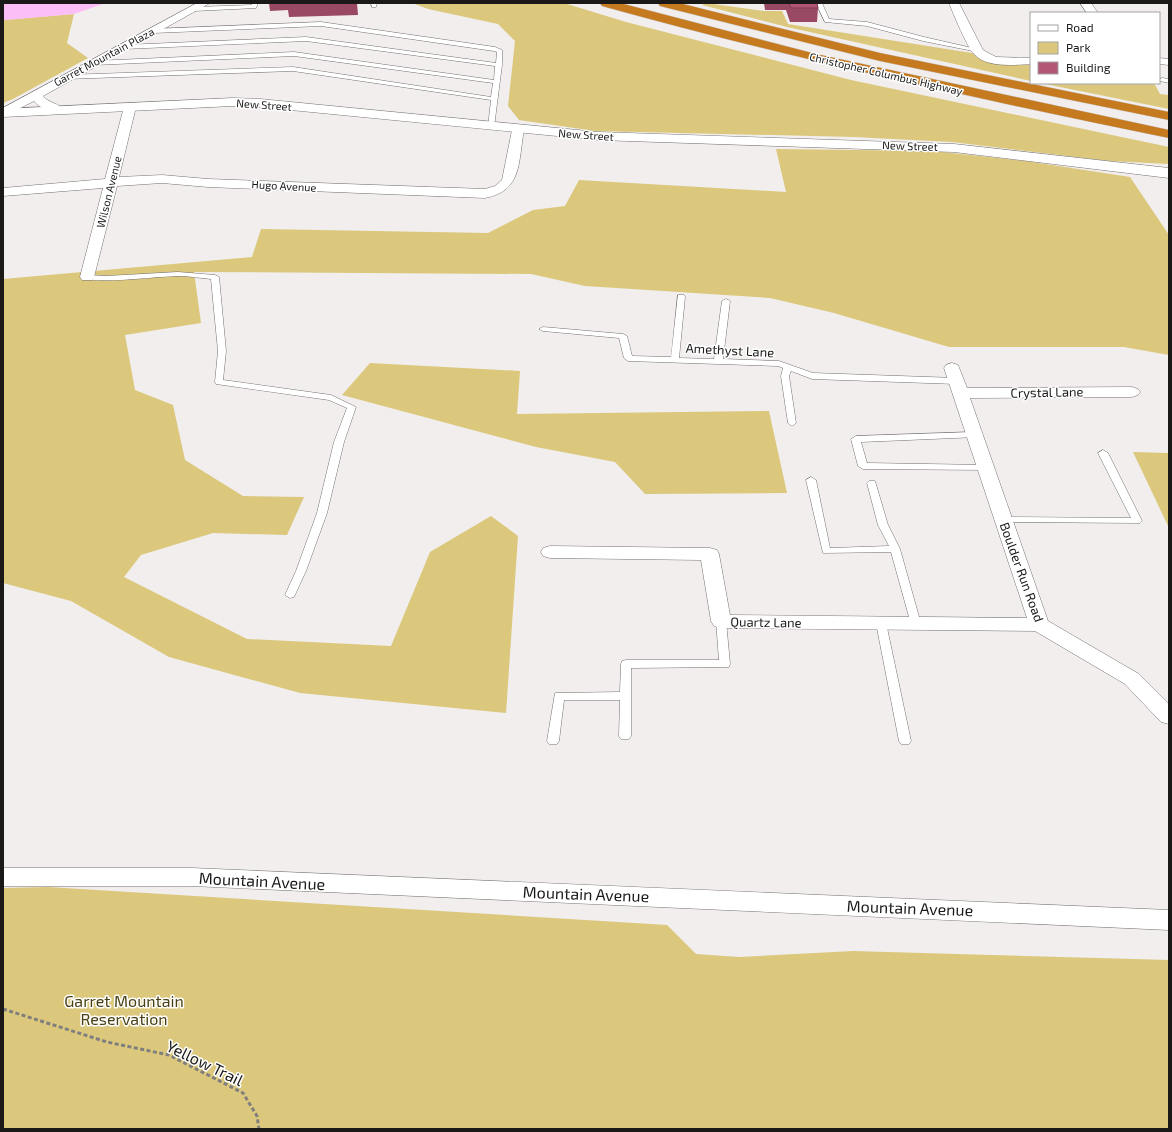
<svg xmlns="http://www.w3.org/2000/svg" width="1172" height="1132" viewBox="0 0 1172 1132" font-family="'Exo 2',sans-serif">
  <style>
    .green { fill: #dbc87c }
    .water { fill: #fcbef6 }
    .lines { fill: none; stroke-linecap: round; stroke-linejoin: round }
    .lane-casing { stroke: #757171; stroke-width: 1 }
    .street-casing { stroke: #757171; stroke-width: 1 }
    .secondary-casing { stroke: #757171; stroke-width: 1 }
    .highway-casing { stroke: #cdcccc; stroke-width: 1 }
    .path { stroke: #807f7e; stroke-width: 3; stroke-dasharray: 4 2.5; stroke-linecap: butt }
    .lane { fill: #fff; fill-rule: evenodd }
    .street { fill: #fff; fill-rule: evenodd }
    .secondary { fill: #fff; fill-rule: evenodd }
    .highway { fill: #c57a1f; fill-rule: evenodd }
    .wall { fill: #9a4964 }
    .building { fill: #b35574; stroke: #7d3c51 }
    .labels { text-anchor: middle; stroke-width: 3; stroke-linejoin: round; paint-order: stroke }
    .far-street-label { font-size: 11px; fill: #1a1918; stroke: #fff }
    .street-label { font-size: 13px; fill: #1a1918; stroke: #fff }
    .near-street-label { font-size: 16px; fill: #1a1918; stroke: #fff }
    .near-park-label { font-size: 16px; fill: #4a4014; stroke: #fff }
  </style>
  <rect width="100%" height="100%" fill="#f1eeed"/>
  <!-- green -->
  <g class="green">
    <path d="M412,3H564L626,22L851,80L1169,147V164L1109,161L952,142L854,137L595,131L519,120L508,106L515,41L498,24L428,9Z"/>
    <path d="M706,3L764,11H782L788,24L972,53L1002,64L1031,65V81L787,27L702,5Z"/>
    <path d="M74,14L67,43L88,58L13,99L3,103V20Z"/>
    <path d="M1040,83H1154L1160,94L1169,95V109Z"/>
    <path d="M776,149L934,151L1026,161L1130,177L1169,235V355L1124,347H949L834,313L770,298L585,286L531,274L194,272L201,323L125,335L135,390L173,405L185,460L243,496L304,497L287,535L213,533L141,555L124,577L247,639L391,646L430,552L491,516L518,536L506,713L300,693L169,657L71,601L3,583V279L252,257L261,229L488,233L533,210L565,206L579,180L786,192Z"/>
    <path d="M370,363L520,371L517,414L769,411L787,493L645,494L615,462L536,447L342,395Z"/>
    <path d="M1133,452L1169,453V528Z"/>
    <path d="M48,887L667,925L696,954L739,957L853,951L1169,960V1129H3V888Z"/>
  </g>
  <!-- water -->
  <path class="water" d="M3,3H106L74,14L6,20H3Z"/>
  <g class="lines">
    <defs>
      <g id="lane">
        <path d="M252,3H258L256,8L194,11L191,9L194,7L252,5Z"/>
        <path d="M371,3H377L376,7H372Z"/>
        <path d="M816,3H822L829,19L867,22L924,37L981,50L978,52L923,41L867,26L825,22Z"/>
        <path d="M321,22L495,47L502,50V65L494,127L491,129L488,127L491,100L293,71L66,79L63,77L66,75L293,67L491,97L493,83L294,56L94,65L91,63L94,61L294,52L494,80L495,66L306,41L124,49L121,47L124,45L306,37L496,63L497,52L494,51L321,26L153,33L150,31L153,29Z"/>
        <path d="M1162,78L1169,79V83L1160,81L1159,80Z"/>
        <path d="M178,272L215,275L219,277L226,351L223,380L331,395L356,407L344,442L327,513L306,571L294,597L290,598L285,595L296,571L317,513L334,442L347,408L329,400L216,384L215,382L218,351L211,279C200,278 189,276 178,276C161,276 92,285 83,277L87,275L106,276Z"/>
        <path d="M678,295H684L685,297L679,358L714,359L722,301L726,299L730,301L723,359L779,361L813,373L957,378L961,381L957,384L812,379L791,371L789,376L796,423L792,426L788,423L781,376L783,368L778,366L628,361L624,358L619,338L543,331L539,329L543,327L623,334L627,336L632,356L671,357Z"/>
        <path d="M975,432L979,435L978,437L861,442L867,463L986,465L989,466L991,468L989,470L863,469L858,466L851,439L856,436Z"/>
        <path d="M1103,450L1108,453L1142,521L1140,523L1001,522L999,520L1001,518L1004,517L1131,518L1098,453Z"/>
        <path d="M811,477L816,480L830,548L889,546L878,525L867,483L869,481H875L888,525L900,549L921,624L920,626L916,627L911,624L891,552L823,553L806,480Z"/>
        <path d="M721,618L726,621L730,664L729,667L631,668V736L629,739H621L619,736L620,700H564L559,741L557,744H549L547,741L555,693L620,692L621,664L622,661L626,660H719L716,621Z"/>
        <path d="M881,620L886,623L911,741L909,744H901L899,741L876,623Z"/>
      </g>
      <g id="street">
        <path d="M197,3H210L43,96C48,103 59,103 64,110L62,113C54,115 39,108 34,101L3,117V108Z"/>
        <path d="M949,3H959L983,50L996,57L1031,58V64C1014,65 986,68 974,54C966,45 954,15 949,3Z"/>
        <path d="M1080,3H1091L1098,13H1087Z"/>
        <path d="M1159,58L1169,59V65L1159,64Z"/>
        <path d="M130,103L136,107L119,177L162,175L208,179L485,189L495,186L502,180L512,130L518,126L524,130C518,161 523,191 485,198L208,187L162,183L117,186L94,277L92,280H82L80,277L103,188L3,196V188L105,179L124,107Z"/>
        <path d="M952,363L958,365L967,388L1132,387L1138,389L1140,392L1138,395L1132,397L970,398L1048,621L1139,674L1169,704V724L1161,722L1125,684L1035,631L721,628L714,626L711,621L701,560L550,558L543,556L541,552L543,548L550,546L710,548L717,550L719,554L730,615L1027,618L944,368L946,365Z"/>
        <path d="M3,868H192L1169,910V930L192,886H3Z"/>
      </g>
      <path id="secondary" d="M233,98L260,99L598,132L954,144L1169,168V178L954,152L598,140L260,107L233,106L3,117V109Z"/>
      <g id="highway">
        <path d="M600,3H620L816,54L1169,130V138C979,99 789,58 602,6Z"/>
        <path d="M658,3H679L880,53L1169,112V120L880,61L660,6Z"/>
      </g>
    </defs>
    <!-- lane casing -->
    <use href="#lane" class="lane-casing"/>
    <!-- street casing -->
    <use href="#street" class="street-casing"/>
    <!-- secondary casing -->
    <use href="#secondary" class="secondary-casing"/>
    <!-- highway casing -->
    <use href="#highway" class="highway-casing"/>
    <!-- path -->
    <path class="path" d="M3,1009L107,1042L169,1055L243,1093L257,1116L259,1129"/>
    <!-- lane -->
    <use href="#lane" class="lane"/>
    <!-- street -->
    <use href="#street" class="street"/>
    <!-- secondary -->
    <use href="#secondary" class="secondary"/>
    <!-- highway -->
    <use href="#highway" class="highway"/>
  </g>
  <!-- wall -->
  <g class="wall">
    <path d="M269,3H357L358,15L289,17L288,10L270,11Z"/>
    <path d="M764,3H817L818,8L817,22H790L786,10H765Z"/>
  </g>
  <!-- building -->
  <path class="building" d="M789,3H817L818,8H791Z"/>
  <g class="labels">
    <!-- far-street labels -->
    <g class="far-street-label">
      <text transform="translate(104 57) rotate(-28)" y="4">Garret Mountain Plaza</text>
      <text transform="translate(886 74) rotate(13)" y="4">Christopher Columbus Highway</text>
      <text transform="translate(264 105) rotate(4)" y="4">New Street</text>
      <text transform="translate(586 135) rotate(4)" y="4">New Street</text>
      <text transform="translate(910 146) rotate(2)" y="4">New Street</text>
      <text transform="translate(284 186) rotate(3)" y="4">Hugo Avenue</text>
      <text transform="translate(109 192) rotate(-76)" y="4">Wilson Avenue</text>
    </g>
    <!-- street labels -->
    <g class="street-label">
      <text transform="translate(730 350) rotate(3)" y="5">Amethyst Lane</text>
      <text transform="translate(1047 392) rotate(-1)" y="5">Crystal Lane</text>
      <text transform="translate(1022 572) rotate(70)" y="5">Boulder Run Road</text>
      <text transform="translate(766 622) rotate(1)" y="5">Quartz Lane</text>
    </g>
    <!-- near-street labels -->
    <g class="near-street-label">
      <text transform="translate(262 881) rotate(3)" y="6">Mountain Avenue</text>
      <text transform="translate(586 894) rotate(2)" y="6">Mountain Avenue</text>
      <text transform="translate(910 908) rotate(2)" y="6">Mountain Avenue</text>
      <text transform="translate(205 1063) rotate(26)" y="6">Yellow Trail</text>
    </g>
    <!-- near-park labels -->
    <g class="near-park-label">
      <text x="124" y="1007">Garret Mountain<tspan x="124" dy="18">Reservation</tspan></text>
    </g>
  </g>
  <!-- border -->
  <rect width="1172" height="1132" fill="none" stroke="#1a1918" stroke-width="8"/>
  <!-- legend -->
  <rect x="1030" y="12" width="130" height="72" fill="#ffffff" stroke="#a3a3a3"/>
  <rect x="1038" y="25" width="20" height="6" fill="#ffffff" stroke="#a3a3a3"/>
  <text x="1066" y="32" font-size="12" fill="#1a1918">Road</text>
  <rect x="1038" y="42" width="20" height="12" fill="#dbc87c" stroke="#a3a3a3"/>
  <text x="1066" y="52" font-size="12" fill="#1a1918">Park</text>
  <rect x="1038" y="62" width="20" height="12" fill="#b35574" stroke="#a3a3a3"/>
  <text x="1066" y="72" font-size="12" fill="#1a1918">Building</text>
</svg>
